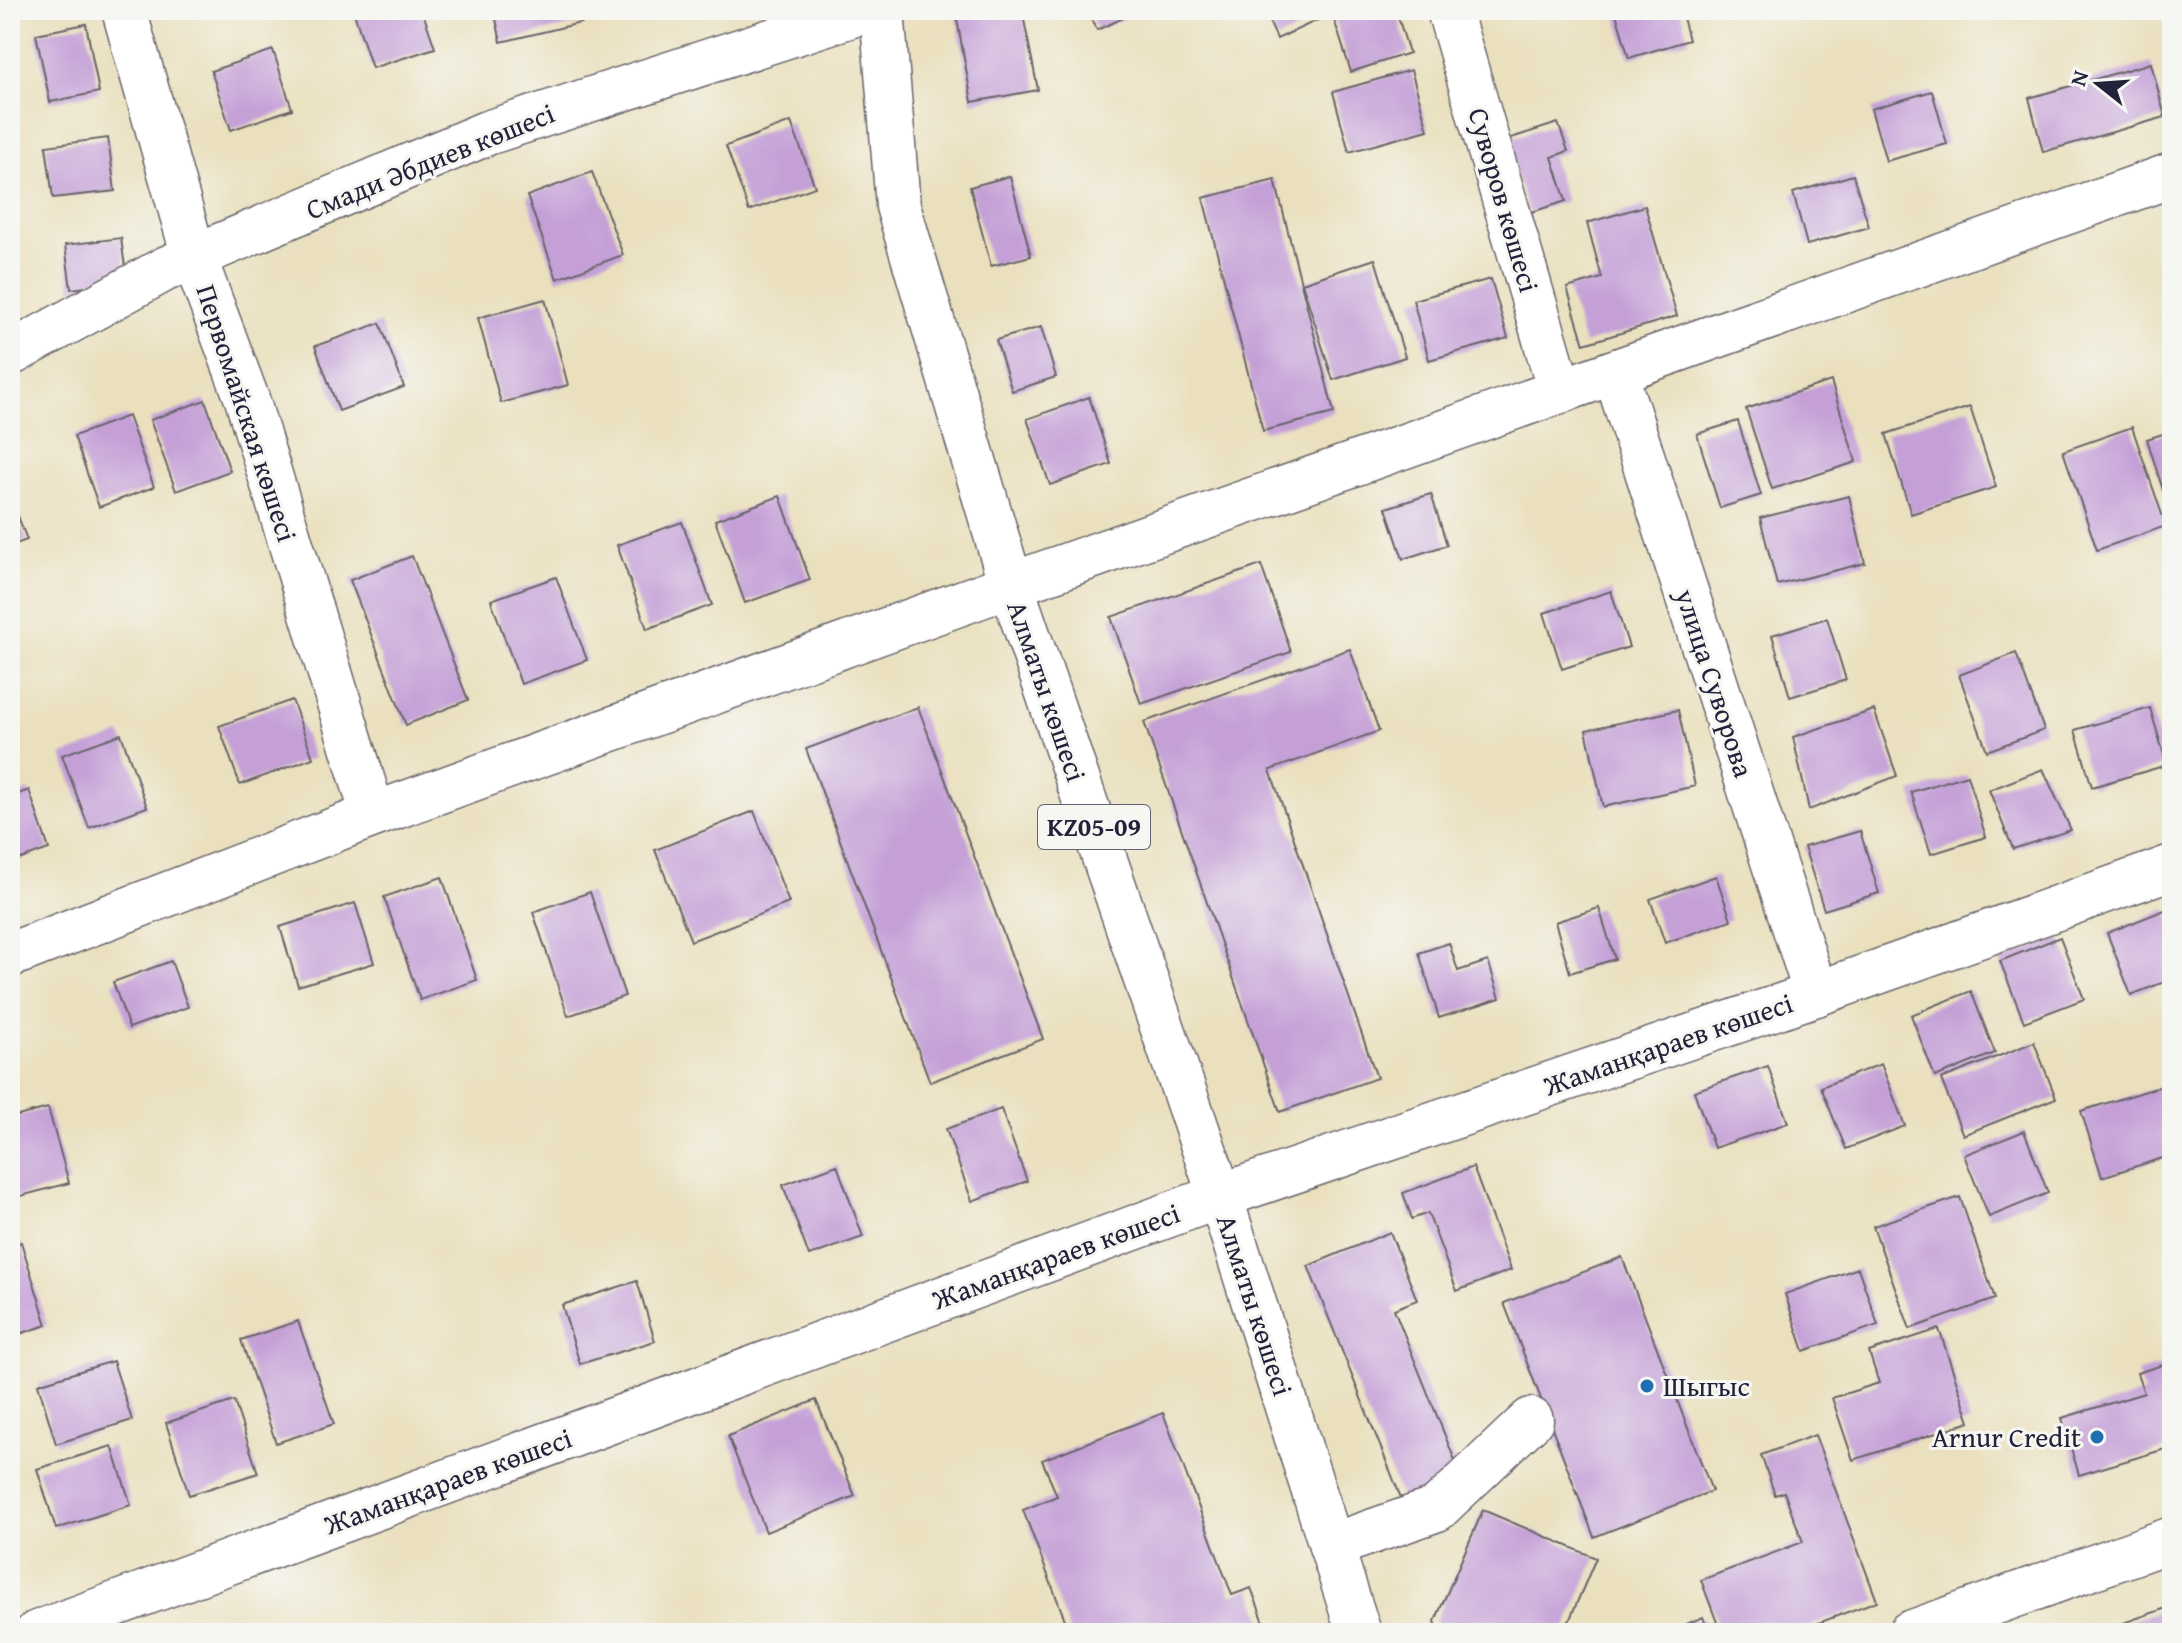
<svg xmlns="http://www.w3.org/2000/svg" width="2182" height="1643" viewBox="0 0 2182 1643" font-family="'Gentium Book Plus',serif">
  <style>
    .building { fill: #c4a0d7 }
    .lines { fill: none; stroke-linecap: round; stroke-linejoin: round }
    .minor-casing { stroke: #686469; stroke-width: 47 }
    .major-casing { stroke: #686469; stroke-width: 47 }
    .minor { stroke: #fff; stroke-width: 44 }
    .major { stroke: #fff; stroke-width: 44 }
    .poi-dot { fill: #1f6fb2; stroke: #f6f6f2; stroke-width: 3 }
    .labels { text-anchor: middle; stroke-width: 6; stroke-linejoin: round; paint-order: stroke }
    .shield { fill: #f6f6f2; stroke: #626272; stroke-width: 2 }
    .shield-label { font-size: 26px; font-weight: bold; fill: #22223b }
    .street-label { font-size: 28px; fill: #22223b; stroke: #f6f6f2 }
    .poi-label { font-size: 28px; fill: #22223b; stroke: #f6f6f2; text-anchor: start }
  </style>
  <rect width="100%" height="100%" fill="#f6f6f2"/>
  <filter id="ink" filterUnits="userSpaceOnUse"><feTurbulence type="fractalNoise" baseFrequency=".0125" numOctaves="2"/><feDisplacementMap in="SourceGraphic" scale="16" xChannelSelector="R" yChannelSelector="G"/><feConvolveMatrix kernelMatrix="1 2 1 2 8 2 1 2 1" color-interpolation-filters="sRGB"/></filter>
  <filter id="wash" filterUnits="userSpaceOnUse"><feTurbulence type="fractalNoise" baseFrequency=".006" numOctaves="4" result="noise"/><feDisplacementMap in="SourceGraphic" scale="32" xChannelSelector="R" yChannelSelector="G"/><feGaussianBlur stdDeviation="1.8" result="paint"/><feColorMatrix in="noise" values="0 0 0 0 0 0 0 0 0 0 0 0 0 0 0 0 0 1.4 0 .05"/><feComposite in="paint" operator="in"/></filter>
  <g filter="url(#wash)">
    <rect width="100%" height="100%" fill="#eae0be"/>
    <g id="blocks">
      <!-- building -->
      <g class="building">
        <path d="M10,10H33L34,12L10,15Z"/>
        <path d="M353,10H422L435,48L372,68Z"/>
        <path d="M494,10H591L593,20L501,42Z"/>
        <path d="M976,10H1022L1038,90L972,102L956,14Z"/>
        <path d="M1088,10H1141L1097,30Z"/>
        <path d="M1264,10H1327L1329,15L1277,39Z"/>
        <path d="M1331,10H1396L1409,53L1351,72Z"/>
        <path d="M1615,10H1681L1689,40L1629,58Z"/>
        <path d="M86,24L99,92L50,102L36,34Z"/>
        <path d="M273,50L292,109L231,130L211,71Z"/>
        <path d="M2151,63L2165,117L2043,152L2029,98Z"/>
        <path d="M1411,70L1428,130L1349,152L1333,92Z"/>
        <path d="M1932,91L1947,144L1886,161L1871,109Z"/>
        <path d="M791,122L815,187L749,211L726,146Z"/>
        <path d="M1558,123L1568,151L1552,157L1566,201L1529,213L1505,140Z"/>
        <path d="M108,138L115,191L53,198L46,146Z"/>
        <path d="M592,172L623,255L557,279L527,196Z"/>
        <path d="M1853,175L1869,227L1807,245L1793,193Z"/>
        <path d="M1010,176L1031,256L991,266L970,187Z"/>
        <path d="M1275,180L1334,413L1263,431L1203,198Z"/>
        <path d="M1645,206L1677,316L1584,344L1567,288L1602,278L1587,223Z"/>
        <path d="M121,238L127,282L71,289L65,245Z"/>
        <path d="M1375,259L1405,357L1333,380L1302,283Z"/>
        <path d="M1491,279L1508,338L1429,360L1413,300Z"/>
        <path d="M545,299L568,385L501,403L478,318Z"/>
        <path d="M380,323L404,387L339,411L315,346Z"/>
        <path d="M1041,327L1056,377L1012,391L996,340Z"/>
        <path d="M1831,381L1856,462L1772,489L1746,409Z"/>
        <path d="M1089,397L1111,464L1050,485L1027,419Z"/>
        <path d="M205,400L230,471L176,491L150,420Z"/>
        <path d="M1970,407L1996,487L1911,514L1886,434Z"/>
        <path d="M128,416L154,487L99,507L74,436Z"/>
        <path d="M1738,421L1761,495L1720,508L1697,434Z"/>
        <path d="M2132,427L2166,526L2097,550L2063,451Z"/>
        <path d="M2172,431V516H2171L2147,439Z"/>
        <path d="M1431,494L1447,545L1403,559L1386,508Z"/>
        <path d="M10,495L27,540L10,546Z"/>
        <path d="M780,496L810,580L745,603L715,520Z"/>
        <path d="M1849,496L1865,563L1777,585L1760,518Z"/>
        <path d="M682,522L712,605L647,629L617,545Z"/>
        <path d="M412,556L468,700L406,725L350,580Z"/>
        <path d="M1261,565L1291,652L1141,704L1111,617Z"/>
        <path d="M556,577L587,660L521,684L491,600Z"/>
        <path d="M1611,591L1629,647L1562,669L1544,613Z"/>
        <path d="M1827,618L1846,680L1790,697L1772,635Z"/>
        <path d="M1350,649L1379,731L1270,770L1377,1078L1280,1112L1144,722Z"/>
        <path d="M2016,653L2044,730L1987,751L1959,675Z"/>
        <path d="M292,700L313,758L240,785L219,726Z"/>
        <path d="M918,707L1043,1039L930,1082L806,749Z"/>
        <path d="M2150,708L2167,765L2092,787L2075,730Z"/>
        <path d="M1678,710L1695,786L1603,807L1586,730Z"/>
        <path d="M1874,710L1897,776L1809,810L1793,737Z"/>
        <path d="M121,734L147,807L89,828L62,755Z"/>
        <path d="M2043,769L2071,830L2013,849L1989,790Z"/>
        <path d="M1967,775L1986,837L1931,854L1911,792Z"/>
        <path d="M29,790L49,849L10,863V797Z"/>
        <path d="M754,811L789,903L691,941L655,850Z"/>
        <path d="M1860,831L1879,893L1824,910L1804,847Z"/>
        <path d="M1716,876L1731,920L1665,943L1650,899Z"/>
        <path d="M442,877L477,980L420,1000L384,897Z"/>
        <path d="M590,892L625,996L568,1016L533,912Z"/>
        <path d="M355,903L374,963L298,986L280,927Z"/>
        <path d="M1599,908L1615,959L1570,973L1555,922Z"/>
        <path d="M2167,909L2172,923V979L2131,995L2107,933Z"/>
        <path d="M2060,937L2084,999L2024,1022L2000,961Z"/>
        <path d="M1449,943L1458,971L1488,961L1500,998L1439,1018L1419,953Z"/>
        <path d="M171,961L188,1007L129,1028L113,982Z"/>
        <path d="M1971,991L1995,1053L1935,1077L1911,1015Z"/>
        <path d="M2034,1042L2056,1098L1963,1135L1941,1079Z"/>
        <path d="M1881,1064L1905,1126L1846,1149L1821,1087Z"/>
        <path d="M1768,1066L1788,1123L1714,1148L1694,1091Z"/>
        <path d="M2172,1083V1155L2102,1177L2081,1111Z"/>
        <path d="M48,1108L69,1183L10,1199V1118Z"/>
        <path d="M1001,1109L1027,1181L972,1201L946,1129Z"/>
        <path d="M2024,1131L2048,1193L1989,1217L1964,1155Z"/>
        <path d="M837,1165L863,1237L809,1256L783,1185Z"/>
        <path d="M1473,1167L1511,1270L1457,1291L1428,1213L1412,1219L1403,1193Z"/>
        <path d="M1960,1197L1995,1299L1910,1329L1873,1226Z"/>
        <path d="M1390,1232L1417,1300L1394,1309L1462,1478L1403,1503L1308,1266Z"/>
        <path d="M21,1242L47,1325L10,1337V1246Z"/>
        <path d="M1622,1257L1712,1491L1594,1537L1504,1303Z"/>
        <path d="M1858,1268L1878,1325L1804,1351L1785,1294Z"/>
        <path d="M637,1281L655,1341L580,1364L562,1305Z"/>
        <path d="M298,1321L334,1424L276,1443L241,1340Z"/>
        <path d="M1939,1329L1970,1422L1853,1460L1832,1398L1879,1383L1869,1352Z"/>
        <path d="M113,1361L132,1420L56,1444L38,1384Z"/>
        <path d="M2172,1362V1447L2079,1475L2062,1418L2144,1393L2137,1373Z"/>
        <path d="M816,1400L855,1496L766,1532L728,1436Z"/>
        <path d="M234,1401L258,1473L189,1495L166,1423Z"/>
        <path d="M1163,1413L1232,1595L1251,1588L1268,1633H1070L1023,1510L1057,1496L1042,1460Z"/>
        <path d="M1815,1435L1877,1601L1792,1633H1721L1701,1580L1803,1542L1784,1492L1775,1495L1761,1455Z"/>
        <path d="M112,1446L131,1505L56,1529L37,1469Z"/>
        <path d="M1483,1510L1596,1558L1564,1633H1441L1438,1630L1435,1621Z"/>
        <path d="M2172,1606V1633H2123L2120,1624Z"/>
        <path d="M1703,1617L1709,1633H1665Z"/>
      </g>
    </g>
  </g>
  <g filter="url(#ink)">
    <use href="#blocks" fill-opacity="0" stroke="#686469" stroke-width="2"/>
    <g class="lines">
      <defs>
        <g id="minor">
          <path d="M124,10L194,257L247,399L373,815"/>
          <path d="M1449,10L1560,391"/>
          <path d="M10,354L165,269L487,133L867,10"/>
          <path d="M1615,372L1816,994"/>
          <path d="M1011,585L2172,175"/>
          <path d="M1331,1546L1437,1509L1531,1420"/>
          <path d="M37,1633L1220,1196L1816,994L2172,867"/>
          <path d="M1910,1633L2172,1539"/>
        </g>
        <g id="major">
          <path d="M882,10L898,206L1011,585L1220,1196L1359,1633"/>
          <path d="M10,955L373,815L1011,585"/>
        </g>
      </defs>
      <!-- minor casing -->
      <use href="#minor" class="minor-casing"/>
      <!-- major casing -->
      <use href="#major" class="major-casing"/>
      <!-- minor -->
      <use href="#minor" class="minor"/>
      <!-- major -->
      <use href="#major" class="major"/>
    </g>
  </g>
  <!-- markers -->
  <g class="poi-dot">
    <circle cx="1647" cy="1386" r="8"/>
    <circle cx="2097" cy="1437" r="8"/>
  </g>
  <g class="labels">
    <!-- shield labels -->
    <rect class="shield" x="1038" y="805" width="112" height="44" rx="6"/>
    <g class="shield-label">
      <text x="1094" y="836">KZ05-09</text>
    </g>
    <!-- street labels -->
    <g class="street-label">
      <text transform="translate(430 161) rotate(-22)" y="10">Смади Әбдиев көшесі</text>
      <text transform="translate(1504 200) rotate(74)" y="10">Суворов көшесі</text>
      <text transform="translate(247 413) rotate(72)" y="10">Первомайская көшесі</text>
      <text transform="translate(1715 683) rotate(72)" y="10">улица Суворова</text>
      <text transform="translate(1047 691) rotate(71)" y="10">Алматы көшесі</text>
      <text transform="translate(1668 1044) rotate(-19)" y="10">Жаманқараев көшесі</text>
      <text transform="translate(1056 1256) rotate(-20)" y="10">Жаманқараев көшесі</text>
      <text transform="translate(1255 1305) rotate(72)" y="10">Алматы көшесі</text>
      <text transform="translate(448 1481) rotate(-20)" y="10">Жаманқараев көшесі</text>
    </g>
    <!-- poi labels -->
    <g class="poi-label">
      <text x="1663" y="1396">Шыгыс</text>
      <text x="2081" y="1447" text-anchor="end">Arnur Credit</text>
    </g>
  </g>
  <!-- margin -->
  <rect width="2182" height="1643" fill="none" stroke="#f6f6f2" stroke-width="40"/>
  <!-- north arrow -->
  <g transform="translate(2098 84) rotate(287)" stroke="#f6f6f2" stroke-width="6" paint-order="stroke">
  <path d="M0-6L14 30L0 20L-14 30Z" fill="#22223b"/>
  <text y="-12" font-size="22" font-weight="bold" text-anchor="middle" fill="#22223b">N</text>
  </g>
</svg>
